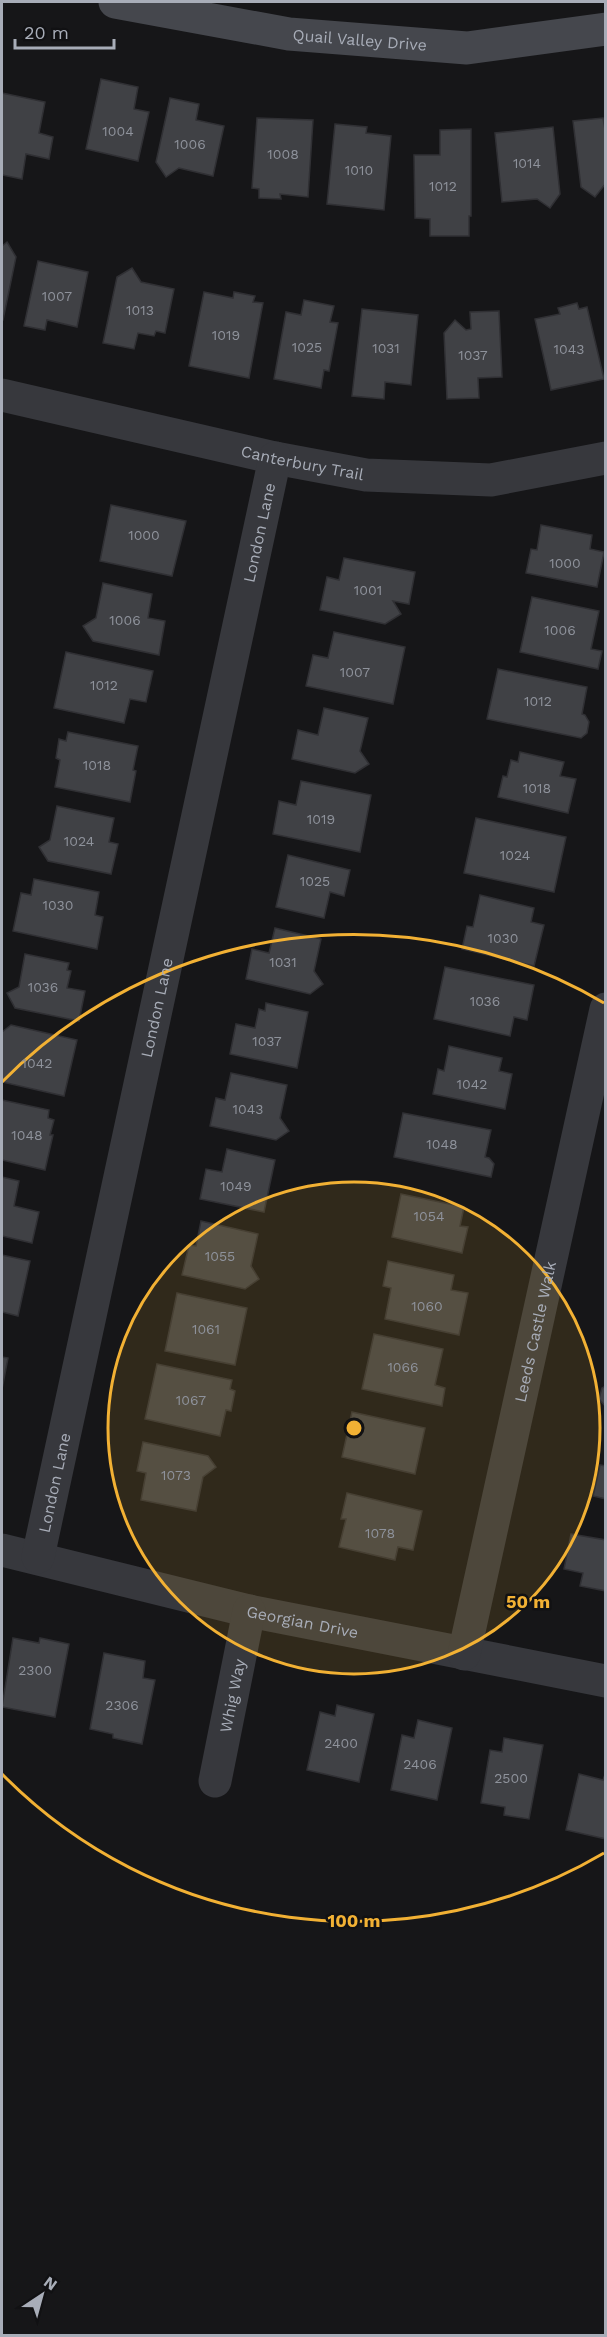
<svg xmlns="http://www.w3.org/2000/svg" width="607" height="2337" viewBox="0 0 607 2337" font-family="'Work Sans',sans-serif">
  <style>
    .building { fill: #404145; stroke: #303034; stroke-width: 1.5 }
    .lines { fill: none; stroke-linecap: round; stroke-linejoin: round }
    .street { stroke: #37383d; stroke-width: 33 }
    .secondary { stroke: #45474d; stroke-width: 33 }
    .ring { fill: none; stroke: #f2b134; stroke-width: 3 }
    .labels { text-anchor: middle; stroke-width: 5; stroke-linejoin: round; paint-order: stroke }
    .number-label { font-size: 14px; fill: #8e929b }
    .street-label { font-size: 16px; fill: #a8adb8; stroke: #111113 }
    .centre { fill: #f2b134; stroke: #111113; stroke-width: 3 }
    .ring-label { font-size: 18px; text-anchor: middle; font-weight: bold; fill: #f2b134; stroke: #111113; stroke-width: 5; stroke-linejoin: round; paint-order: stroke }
  </style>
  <rect width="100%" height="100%" fill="#161618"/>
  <!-- building -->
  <g class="building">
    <path d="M101,79L138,87L134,109L149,112L138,161L86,149Z"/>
    <path d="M2,93L45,102L39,133L53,137L49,159L26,154L22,179L2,175Z"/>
    <path d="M170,98L199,104L196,120L224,126L213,176L179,168L166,177L156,162Z"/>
    <path d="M257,118L313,120L308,197L280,194L281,199L259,198V189L252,188Z"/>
    <path d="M603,118L606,135V183L595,197L581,187L573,121Z"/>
    <path d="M335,124L367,127L366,133L391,136L384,210L327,204Z"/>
    <path d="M553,127L560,194L550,208L537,199L502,202L495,133Z"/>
    <path d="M471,129V216H469V236H430V219L415,218L414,155H440V130Z"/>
    <path d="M7,242L16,257L3,320H2V246Z"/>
    <path d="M38,261L88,272L77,327L47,320L45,330L24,326Z"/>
    <path d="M132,268L141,282L174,289L165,333L156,331L154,336L138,333L134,349L103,343L117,277Z"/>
    <path d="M204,292L233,298L234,292L255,296L253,302L263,303L249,378L189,366Z"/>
    <path d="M304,300L334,306L330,322L338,323L329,371L324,370L321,388L274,379L286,312L301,315Z"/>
    <path d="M577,303L579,309L587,307L604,379L551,390L535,319L560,314L558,308Z"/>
    <path d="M362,309L418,315L411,385L385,382L384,399L352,396Z"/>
    <path d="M499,311L502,377L478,378L479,398L447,399L444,333L455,320L466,330L471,329L470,312Z"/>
    <path d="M111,505L186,521L172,576L100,561Z"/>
    <path d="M541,525L592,535L590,549L604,552L597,587L526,573L531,549L537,550Z"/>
    <path d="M344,558L415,572L409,604L393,601L401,614L385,624L320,610L327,577L339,580Z"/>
    <path d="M103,583L152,594L148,618L165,621L159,655L93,641L83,626L96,618Z"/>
    <path d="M532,597L599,611L591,649L602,651L598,669L520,652Z"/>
    <path d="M334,632L405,647L393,704L306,686L313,655L328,658Z"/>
    <path d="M66,652L153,671L146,702L130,699L124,723L54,708Z"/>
    <path d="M498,669L587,687L582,714L585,715L589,722L587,733L581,738L487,719Z"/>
    <path d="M324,708L368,718L360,751L369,764L355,773L292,759L298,730L318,735Z"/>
    <path d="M68,732L138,746L133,770L136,771L130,802L55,787L60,760L56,758L59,739L66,741Z"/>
    <path d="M520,752L564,762L560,776L576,779L568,813L498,797L503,776L507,777L511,760L518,762Z"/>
    <path d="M301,781L371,795L360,852L273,834L279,801L296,805Z"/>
    <path d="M57,806L114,818L109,842L118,844L111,874L48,861L39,847L50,840Z"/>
    <path d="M476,818L566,837L554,892L464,873Z"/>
    <path d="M288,855L350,870L344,896L330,892L324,918L276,907Z"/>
    <path d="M34,879L99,892L95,915L103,917L97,949L13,931L21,893L31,895Z"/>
    <path d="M480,895L534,908L531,922L544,925L534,966L462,949L467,926L473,927Z"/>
    <path d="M275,928L321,939L314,971L323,984L310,994L246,979L252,949L269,953Z"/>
    <path d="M25,954L69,963L67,970L71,971L67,988L85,991L79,1021L15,1008L7,993L19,987Z"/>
    <path d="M445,967L534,985L527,1020L514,1017L510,1036L434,1019Z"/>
    <path d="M266,1003L308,1012L297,1068L230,1054L236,1024L255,1028L259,1009L265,1011Z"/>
    <path d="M11,1025L77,1040L64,1096L2,1082V1032Z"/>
    <path d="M449,1046L502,1058L499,1071L512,1074L505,1109L433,1094L438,1069L444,1071Z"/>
    <path d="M231,1073L287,1085L280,1118L289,1131L276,1140L210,1126L216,1098L225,1100Z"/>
    <path d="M2,1100L49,1110L48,1118L54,1120L50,1135H53L45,1170L2,1160Z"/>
    <path d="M403,1113L491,1130L485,1157L489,1158L494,1164L491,1177L394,1157Z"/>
    <path d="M227,1149L275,1160L264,1212L200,1199L206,1169L222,1172Z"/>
    <path d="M2,1177L19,1181L14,1206L39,1212L32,1243L2,1236Z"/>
    <path d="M401,1194L464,1207L460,1226L468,1227L462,1253L392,1237Z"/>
    <path d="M201,1221L258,1234L251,1266L259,1279L245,1289L182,1275L189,1245L196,1246Z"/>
    <path d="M2,1255L30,1261L18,1316L2,1312Z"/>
    <path d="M388,1261L454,1275L451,1290L468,1293L459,1335L385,1319L391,1288L383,1286Z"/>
    <path d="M177,1293L247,1308L235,1365L165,1351Z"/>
    <path d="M374,1334L443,1349L435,1385L445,1388L442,1406L362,1389Z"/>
    <path d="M2,1357L8,1358L2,1389Z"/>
    <path d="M157,1364L232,1380L230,1389L235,1391L231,1411L226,1410L220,1436L145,1419Z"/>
    <path d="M606,1386V1407L599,1399L602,1388Z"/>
    <path d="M352,1412L425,1428L415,1474L342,1457Z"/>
    <path d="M143,1442L208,1456L216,1467L203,1477L196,1511L141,1500L146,1473L137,1471Z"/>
    <path d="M600,1465L606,1466V1499L593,1496Z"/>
    <path d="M347,1493L422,1511L413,1550L398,1547L395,1560L339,1547L346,1519H341Z"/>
    <path d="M571,1534L606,1540V1591L580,1586L583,1573L564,1569Z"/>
    <path d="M13,1638L39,1643L40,1638L69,1644L55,1717L2,1707Z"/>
    <path d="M104,1653L145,1661L143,1678L155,1680L142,1744L113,1738V1734L90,1729Z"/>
    <path d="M337,1705L374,1714L359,1782L307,1770L320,1712L335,1716Z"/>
    <path d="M418,1720L452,1728L437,1800L391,1790L402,1735L414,1738Z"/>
    <path d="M504,1738L543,1745L529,1819L504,1815L505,1807L481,1803L490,1750L502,1752Z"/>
    <path d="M606,1772V1839L566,1830L579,1774L603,1780Z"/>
  </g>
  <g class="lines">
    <!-- street -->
    <g class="street">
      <path id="s1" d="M2,395L275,458L366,475L491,480L606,458"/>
      <path id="s2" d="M2,1550L249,1611L606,1681"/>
      <path id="s3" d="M38,1557L275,458"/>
      <path id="s4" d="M464,1654L606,1009"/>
      <path id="s5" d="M215,1781L249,1611"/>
    </g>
    <!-- secondary -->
    <path class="secondary" id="s6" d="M115,2L289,34L467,48L606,29"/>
  </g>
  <!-- distance rings -->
  <circle cx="354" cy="1428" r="246" fill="#f2b134" fill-opacity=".12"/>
  <g class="ring">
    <circle cx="354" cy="1428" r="246"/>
    <path d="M604 1853A493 493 0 0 1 2 1774M2 1082A493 493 0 0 1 604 1003"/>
  </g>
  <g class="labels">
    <!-- number labels -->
    <g class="number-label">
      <text x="118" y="136">1004</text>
      <text x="190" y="149">1006</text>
      <text x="283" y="159">1008</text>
      <text x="527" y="168">1014</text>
      <text x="359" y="175">1010</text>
      <text x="443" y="191">1012</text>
      <text x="57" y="301">1007</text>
      <text x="140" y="315">1013</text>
      <text x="226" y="340">1019</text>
      <text x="307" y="352">1025</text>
      <text x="386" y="353">1031</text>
      <text x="569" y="354">1043</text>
      <text x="473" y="360">1037</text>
      <text x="144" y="540">1000</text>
      <text x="565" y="568">1000</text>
      <text x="368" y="595">1001</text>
      <text x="125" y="625">1006</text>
      <text x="560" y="635">1006</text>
      <text x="355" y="677">1007</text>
      <text x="104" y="690">1012</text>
      <text x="538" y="706">1012</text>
      <text x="97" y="770">1018</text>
      <text x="537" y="793">1018</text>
      <text x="321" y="824">1019</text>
      <text x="79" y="846">1024</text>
      <text x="515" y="860">1024</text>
      <text x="315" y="886">1025</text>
      <text x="58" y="910">1030</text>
      <text x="503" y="943">1030</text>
      <text x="283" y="967">1031</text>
      <text x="43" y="992">1036</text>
      <text x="485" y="1006">1036</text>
      <text x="267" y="1046">1037</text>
      <text x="37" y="1068">1042</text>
      <text x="472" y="1089">1042</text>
      <text x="248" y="1114">1043</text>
      <text x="27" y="1140">1048</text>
      <text x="442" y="1149">1048</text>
      <text x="236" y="1191">1049</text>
      <text x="429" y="1221">1054</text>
      <text x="220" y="1261">1055</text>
      <text x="427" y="1311">1060</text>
      <text x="206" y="1334">1061</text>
      <text x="403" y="1372">1066</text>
      <text x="191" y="1405">1067</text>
      <text x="176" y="1480">1073</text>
      <text x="380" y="1538">1078</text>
      <text x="35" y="1675">2300</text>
      <text x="122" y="1710">2306</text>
      <text x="341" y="1748">2400</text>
      <text x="420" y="1769">2406</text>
      <text x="511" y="1783">2500</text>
    </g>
    <!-- street labels -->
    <g class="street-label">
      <text dy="6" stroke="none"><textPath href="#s6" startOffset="248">Quail Valley Drive</textPath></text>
      <text dy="6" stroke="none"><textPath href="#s1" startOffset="308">Canterbury Trail</textPath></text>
      <text dy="6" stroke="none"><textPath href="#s3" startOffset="1048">London Lane</textPath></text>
      <text dy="6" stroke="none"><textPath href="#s3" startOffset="562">London Lane</textPath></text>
      <text dy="6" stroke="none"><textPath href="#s4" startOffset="330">Leeds Castle Walk</textPath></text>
      <text dy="6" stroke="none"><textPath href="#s3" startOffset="76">London Lane</textPath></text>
      <text dy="6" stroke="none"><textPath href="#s2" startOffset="309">Georgian Drive</textPath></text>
      <text dy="6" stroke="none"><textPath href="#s5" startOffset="87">Whig Way</textPath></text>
    </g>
  </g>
  <circle cx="354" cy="1428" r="9" class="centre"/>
  <g class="ring-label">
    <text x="528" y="1608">50 m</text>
    <text x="354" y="1927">100 m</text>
  </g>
  <!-- border -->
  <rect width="607" height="2337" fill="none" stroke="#a8adb8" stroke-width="6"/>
  <!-- north arrow -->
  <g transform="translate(42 2295) rotate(36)" stroke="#111113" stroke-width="4.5" paint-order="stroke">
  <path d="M0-4.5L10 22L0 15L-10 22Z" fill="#a8adb8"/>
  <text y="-9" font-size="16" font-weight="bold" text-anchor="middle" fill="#a8adb8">N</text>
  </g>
  <!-- scale -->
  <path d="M15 39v9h99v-9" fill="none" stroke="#a8adb8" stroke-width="3"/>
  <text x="24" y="39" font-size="18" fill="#a8adb8" stroke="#111113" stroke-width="4.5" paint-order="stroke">20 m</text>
</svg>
